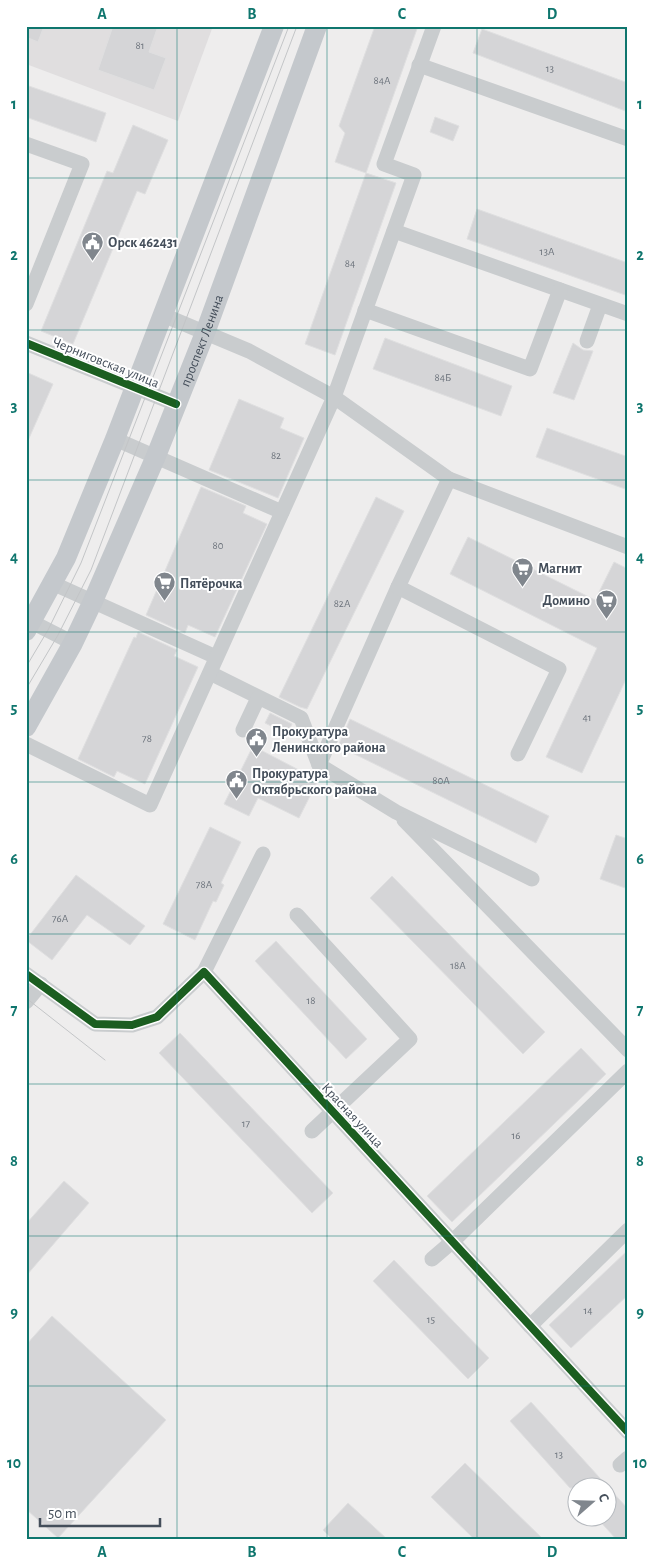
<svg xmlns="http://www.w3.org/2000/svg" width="654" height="1565" viewBox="0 0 654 1565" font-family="'Alegreya Sans',sans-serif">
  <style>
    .education { fill: #e0dedf }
    .building { fill: #d5d5d7; stroke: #dfdfe0 }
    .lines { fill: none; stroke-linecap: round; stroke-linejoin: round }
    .minor { stroke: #c9ccce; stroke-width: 15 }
    .major { stroke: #c4c8cc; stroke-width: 20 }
    .tram { stroke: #c3c5c7; stroke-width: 1 }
    .cycleway-casing { stroke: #fff; stroke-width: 11 }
    .cycleway { stroke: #1b5e20; stroke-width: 8 }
    .grid { fill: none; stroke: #0f766e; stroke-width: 1; stroke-opacity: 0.55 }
    .labels { text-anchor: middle; stroke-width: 4; stroke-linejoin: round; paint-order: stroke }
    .number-label { font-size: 11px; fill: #6a717a }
    .poi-label { font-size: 14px; font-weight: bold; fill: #444e5a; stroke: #fff; text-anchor: start }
    .street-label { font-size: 14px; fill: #444e5a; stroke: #fff }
    .neatline { fill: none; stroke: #0f766e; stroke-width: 2 }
    .grid-label { font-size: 16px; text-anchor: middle; font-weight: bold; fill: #0f766e }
  </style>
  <rect width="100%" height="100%" fill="#eeeded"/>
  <!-- education -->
  <path class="education" d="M26,26H213L178,121L26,64Z"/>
  <!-- building -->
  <g class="building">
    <path d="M26,26H44L38,42L26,37Z"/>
    <path d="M113,26H158L149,52L166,58L154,90L98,70Z"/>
    <path d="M375,26H418L366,173L335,162L345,133L339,126Z"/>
    <path d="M482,29L628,83V112L473,53Z"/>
    <path d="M26,85L106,113L96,142L26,117Z"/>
    <path d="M435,117L459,126L453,141L430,132Z"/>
    <path d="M133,125L168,140L145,194L137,191L73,344L41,331L107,171L113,173Z"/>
    <path d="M366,173L396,183L335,355L305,344Z"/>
    <path d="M477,209L628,263V296L467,239Z"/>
    <path d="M385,338L512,386L501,416L373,369Z"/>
    <path d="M573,343L583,350L593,351L574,400L553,393Z"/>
    <path d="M26,372L53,384L26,445Z"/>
    <path d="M239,399L284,418L280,428L304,438L278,498L209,470Z"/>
    <path d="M547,428L628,457V490L536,457Z"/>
    <path d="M201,487L246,506L243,513L267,524L215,637L188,625L185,633L146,615Z"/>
    <path d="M376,497L404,511L307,709L300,707L279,697Z"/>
    <path d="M468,537L595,600L614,562L628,569V675L582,773L546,757L597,648L450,574Z"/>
    <path d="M138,632L177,650L174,656L198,667L145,784L117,771L114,777L78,759L134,637L136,638Z"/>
    <path d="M270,713L292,724L287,734L265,723Z"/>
    <path d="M350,719L549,816L536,843L338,746Z"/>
    <path d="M253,746L318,780L299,818L258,798L249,816L224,804Z"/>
    <path d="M210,827L241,842L221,883L224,885L216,902L213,901L195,940L163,924Z"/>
    <path d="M616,835L628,839V889L600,879Z"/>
    <path d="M76,875L145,926L130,945L87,915L52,960L26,940Z"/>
    <path d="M392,876L545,1032L523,1054L370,898Z"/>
    <path d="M276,941L367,1039L346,1059L255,961Z"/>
    <path d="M180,1033L333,1193L312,1213L159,1053Z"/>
    <path d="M581,1048L606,1074L452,1222L427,1196Z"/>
    <path d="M64,1181L89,1203L26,1276V1224Z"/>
    <path d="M628,1250V1295L571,1348L549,1325Z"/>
    <path d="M394,1260L489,1358L468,1379L373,1281Z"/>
    <path d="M52,1316L166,1420L58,1538L26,1509V1345Z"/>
    <path d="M531,1402L628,1509V1539H616L597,1518H606V1488H570L510,1421Z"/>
    <path d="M465,1463L543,1539H474L431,1497Z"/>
    <path d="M348,1503L387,1539H332L323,1530Z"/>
  </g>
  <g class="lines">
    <!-- minor -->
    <g class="minor">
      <path d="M419,65L628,139"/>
      <path d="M26,144L82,164L26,304"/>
      <path d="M394,231L628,314"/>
      <path d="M365,310L530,369L560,290"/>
      <path d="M163,315L249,351L334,397L449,479L628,547"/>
      <path d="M587,341L600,305"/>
      <path d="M26,343L176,404"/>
      <path d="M115,439L282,512"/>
      <path d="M449,479L398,587L319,765L396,812L532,879"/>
      <path d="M52,583L216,657"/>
      <path d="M398,587L559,669L518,754"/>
      <path d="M26,619L73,643"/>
      <path d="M210,673L301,718L319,765"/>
      <path d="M243,730L258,698"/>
      <path d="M26,744L150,805L334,397L414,175L384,164L434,26"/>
      <path d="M404,820L628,1050"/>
      <path d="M297,915L410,1039L312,1131"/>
      <path d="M204,972L263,854"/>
      <path d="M26,974L95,1024L132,1025L157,1017L204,972L628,1432"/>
      <path d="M26,1002L41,984"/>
      <path d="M432,1259L453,1241L628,1071"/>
      <path d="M530,1326L628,1230"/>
      <path d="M620,1465L628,1458"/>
    </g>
    <!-- major -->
    <g class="major">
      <path d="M26,631L66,558L115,439L274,26"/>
      <path id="s1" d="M26,727L73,643L93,601L156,456L205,333L317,26"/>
    </g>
    <!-- tram -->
    <g class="tram">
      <path d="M26,667L48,630L81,563L289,26"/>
      <path d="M26,689L58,635L91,570L297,26"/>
      <path d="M26,998L105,1060"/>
    </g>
    <defs>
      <g id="cycleway">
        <path d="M26,343L176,404"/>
        <path d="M26,974L95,1024L132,1025L157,1017L204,972L628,1432"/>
      </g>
    </defs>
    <!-- cycleway casing -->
    <use href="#cycleway" class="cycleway-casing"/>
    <!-- cycleway -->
    <use href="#cycleway" class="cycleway"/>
  </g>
  <!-- grid -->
  <path class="grid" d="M177,26V1539M327,26V1539M477,26V1539M26,178H628M26,330H628M26,480H628M26,632H628M26,782H628M26,934H628M26,1084H628M26,1236H628M26,1386H628"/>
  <!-- icons -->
  <defs>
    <symbol id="civic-pin" viewBox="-11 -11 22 30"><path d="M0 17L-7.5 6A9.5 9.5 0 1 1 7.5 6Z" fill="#80868d" stroke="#fff"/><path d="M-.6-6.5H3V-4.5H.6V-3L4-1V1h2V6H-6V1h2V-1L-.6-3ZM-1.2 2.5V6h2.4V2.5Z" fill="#fff"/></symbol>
    <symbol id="supermarket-pin" viewBox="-11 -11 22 30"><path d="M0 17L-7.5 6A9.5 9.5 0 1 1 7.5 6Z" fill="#80868d" stroke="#fff"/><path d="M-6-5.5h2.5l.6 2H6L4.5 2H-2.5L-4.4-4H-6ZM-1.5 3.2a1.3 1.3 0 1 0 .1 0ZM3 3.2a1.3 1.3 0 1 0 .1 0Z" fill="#fff"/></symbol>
  </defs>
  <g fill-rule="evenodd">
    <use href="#civic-pin" x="80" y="230" width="25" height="34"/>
    <use href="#supermarket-pin" x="510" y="556" width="25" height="34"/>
    <use href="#supermarket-pin" x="152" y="570" width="25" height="34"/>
    <use href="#supermarket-pin" x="594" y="588" width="25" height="34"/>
    <use href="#civic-pin" x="244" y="726" width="25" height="34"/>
    <use href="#civic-pin" x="224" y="768" width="25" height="34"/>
  </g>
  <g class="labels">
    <!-- number labels -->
    <g class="number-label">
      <text x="140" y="49">81</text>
      <text x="550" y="72">13</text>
      <text x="382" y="84">84А</text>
      <text x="547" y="255">13А</text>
      <text x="350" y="267">84</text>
      <text x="443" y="381">84Б</text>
      <text x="276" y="459">82</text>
      <text x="218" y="549">80</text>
      <text x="342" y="607">82А</text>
      <text x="587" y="721">41</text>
      <text x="147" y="742">78</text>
      <text x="441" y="784">80А</text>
      <text x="204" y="888">78А</text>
      <text x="60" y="922">76А</text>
      <text x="458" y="969">18А</text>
      <text x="311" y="1004">18</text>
      <text x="246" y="1127">17</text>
      <text x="516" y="1139">16</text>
      <text x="588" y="1314">14</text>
      <text x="431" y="1323">15</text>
      <text x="559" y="1458">13</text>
    </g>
    <!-- poi labels -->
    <g class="poi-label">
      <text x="108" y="247">Орск 462431</text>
      <text x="538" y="573">Магнит</text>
      <text x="180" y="588">Пятёрочка</text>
      <text x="590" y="605" text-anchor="end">Домино</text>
      <text x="272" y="736">Прокуратура<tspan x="272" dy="16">Ленинского района</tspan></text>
      <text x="252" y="778">Прокуратура<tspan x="252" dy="16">Октябрьского района</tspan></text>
    </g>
    <!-- street labels -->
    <g class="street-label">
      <text dy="5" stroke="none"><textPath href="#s1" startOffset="425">проспект Ленина</textPath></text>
      <text transform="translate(106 362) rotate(22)" y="5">Черниговская улица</text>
      <text transform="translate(353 1115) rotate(47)" y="5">Красная улица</text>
    </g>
  </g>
  <!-- border -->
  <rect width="654" height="1565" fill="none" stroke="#ffffff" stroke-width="55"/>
  <!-- north arrow -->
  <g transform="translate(592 1502) rotate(70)"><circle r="24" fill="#ffffff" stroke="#b4b8bd"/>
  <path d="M0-4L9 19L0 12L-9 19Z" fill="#80868d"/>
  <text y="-8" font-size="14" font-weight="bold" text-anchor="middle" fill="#444e5a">С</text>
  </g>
  <!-- scale -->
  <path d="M40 1518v8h120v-8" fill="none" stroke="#444e5a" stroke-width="2.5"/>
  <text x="48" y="1518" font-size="15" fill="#444e5a" stroke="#ffffff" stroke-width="4" paint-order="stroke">50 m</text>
  <rect x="28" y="28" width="598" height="1510" class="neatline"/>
  <g class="grid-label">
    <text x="102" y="19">A</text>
    <text x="252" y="19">B</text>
    <text x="402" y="19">C</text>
    <text x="552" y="19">D</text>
    <text x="14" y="109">1</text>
    <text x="640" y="109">1</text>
    <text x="14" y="260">2</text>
    <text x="640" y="260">2</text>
    <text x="14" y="411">3</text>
    <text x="640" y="411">3</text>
    <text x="14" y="562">4</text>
    <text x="640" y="562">4</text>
    <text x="14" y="713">5</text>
    <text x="640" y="713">5</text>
    <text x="14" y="864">6</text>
    <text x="640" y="864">6</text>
    <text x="14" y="1015">7</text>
    <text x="640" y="1015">7</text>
    <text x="14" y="1166">8</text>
    <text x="640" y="1166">8</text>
    <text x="14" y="1317">9</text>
    <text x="640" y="1317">9</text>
    <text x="14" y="1468">10</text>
    <text x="640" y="1468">10</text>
    <text x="102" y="1557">A</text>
    <text x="252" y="1557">B</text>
    <text x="402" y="1557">C</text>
    <text x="552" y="1557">D</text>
  </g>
</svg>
